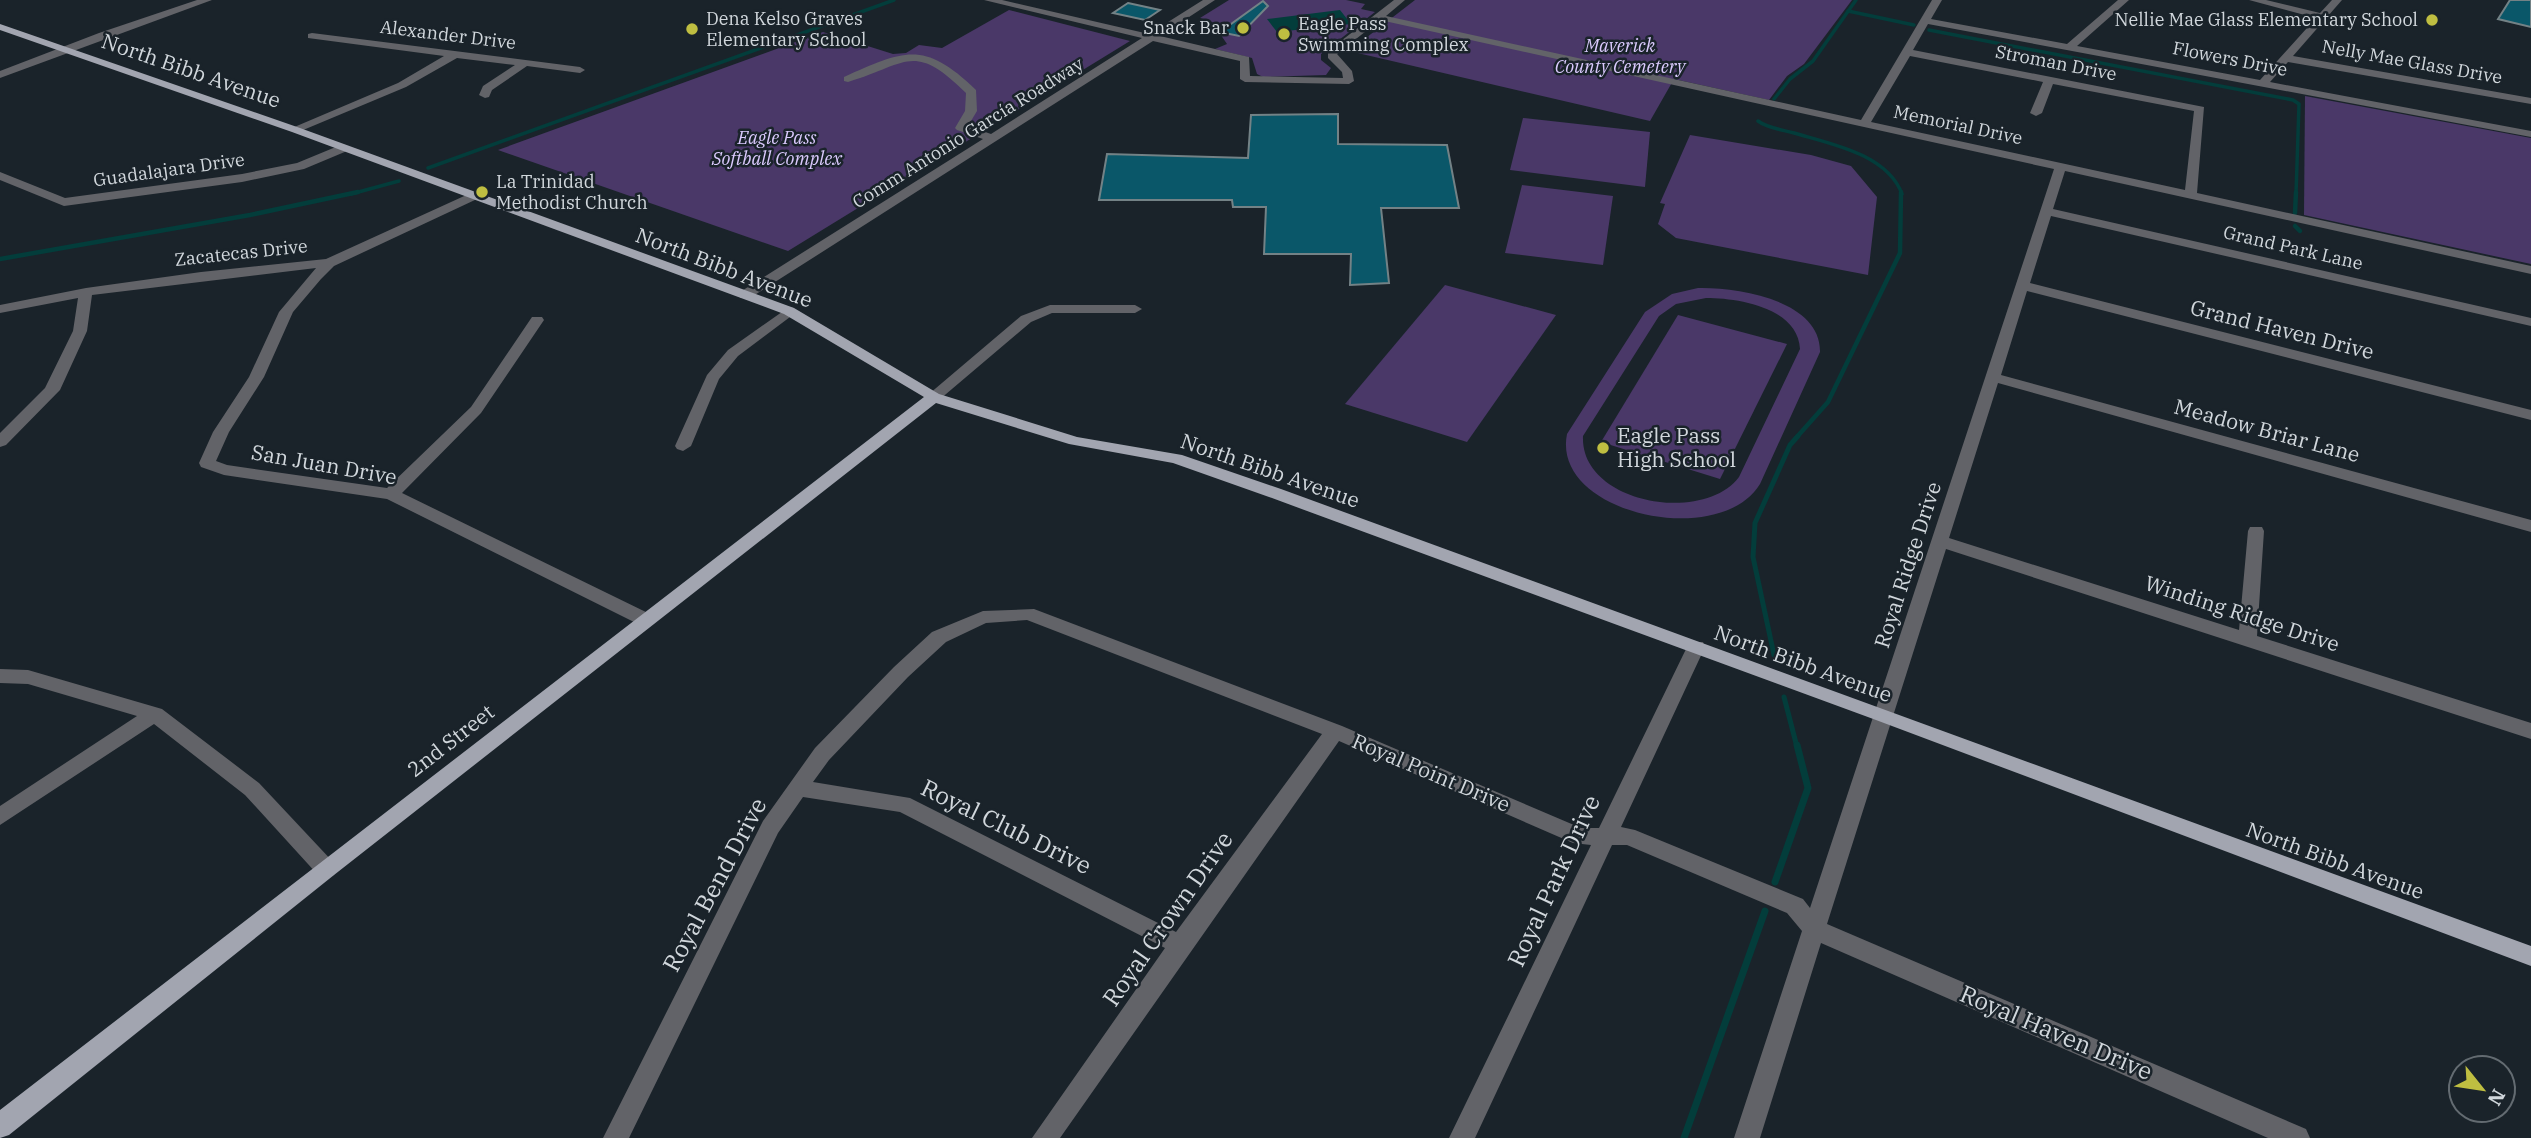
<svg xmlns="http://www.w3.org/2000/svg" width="2531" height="1138" viewBox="0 0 2531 1138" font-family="'IBM Plex Serif',serif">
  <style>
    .green { fill: #4a3868; fill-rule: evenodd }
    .water { fill: #033d3b }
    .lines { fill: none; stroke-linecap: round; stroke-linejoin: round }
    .stream-far3 { stroke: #033d3b; stroke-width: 3.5 }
    .stream-far2 { stroke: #033d3b; stroke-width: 4.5 }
    .stream-far1 { stroke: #033d3b; stroke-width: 5 }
    .stream { stroke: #033d3b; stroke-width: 7 }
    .building { fill: #0a5769; stroke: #738286; stroke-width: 2 }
    .minor { fill: #626368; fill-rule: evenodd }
    .major { fill: #a2a5b0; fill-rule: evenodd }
    .poi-dot { fill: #bfbe41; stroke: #1a232a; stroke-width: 2.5 }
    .labels { text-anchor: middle; stroke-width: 5; stroke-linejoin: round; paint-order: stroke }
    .far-poi-label { font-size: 18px; fill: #d1d7dc; stroke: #1a232a; text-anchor: start }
    .far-street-label { font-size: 18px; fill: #d1d7dc; stroke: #1a232a }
    .far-park-label { font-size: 18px; font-style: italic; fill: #dbcafe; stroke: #1a232a }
    .street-label { font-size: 21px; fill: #d1d7dc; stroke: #1a232a }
    .poi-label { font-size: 21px; fill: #d1d7dc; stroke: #1a232a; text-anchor: start }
    .near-street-label { font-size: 24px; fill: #d1d7dc; stroke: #1a232a }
  </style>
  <rect width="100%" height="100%" fill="#1a232a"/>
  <!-- green -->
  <g class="green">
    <path d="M1229,0H1346L1365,4L1361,9L1375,12L1321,54V60L1331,68L1326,75L1263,77L1257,74L1252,58L1215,49L1227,44L1212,22L1200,18Z"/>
    <path d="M1415,0H1852L1804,64L1787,76L1769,100L1674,79L1650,121L1349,51Z"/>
    <path d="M1009,10L1130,41L788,251L498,150L823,32L893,54L906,53L919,45L942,48Z"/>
    <path d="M2305,96L2531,138V264L2304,215Z"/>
    <path d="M1523,118L1650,132L1645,187L1510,170Z"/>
    <path d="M1690,135L1811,155L1851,166L1877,197L1868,275L1676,238L1658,224L1665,204L1660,203Z"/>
    <path d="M1522,185L1613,196L1603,265L1505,253Z"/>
    <path d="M1445,285L1556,315L1467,442L1345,404Z"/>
    <path d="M1698,288C1737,287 1821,300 1820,352L1760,484C1720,550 1551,514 1567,434L1645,312L1672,294ZM1706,298C1739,298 1798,308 1800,349L1739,477C1703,525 1580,503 1583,436L1659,316L1676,304Z"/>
    <path d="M1678,315L1787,344L1720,479L1601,442Z"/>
  </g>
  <!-- water -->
  <path class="water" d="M1340,10L1351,24L1277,32L1267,19Z"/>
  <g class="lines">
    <!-- stream-far3 -->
    <g class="stream-far3">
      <path d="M1848,11L1914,25"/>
      <path d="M1929,30L2293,100L2299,104L2296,194"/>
      <path d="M1774,99L1790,79L1813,61L1856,0"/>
      <path d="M1758,121C1767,128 1783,130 1794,133C1831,144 1887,154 1902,194"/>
      <path d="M428,168L894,0"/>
      <path d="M351,194L399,181"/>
    </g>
    <!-- stream-far2 -->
    <g class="stream-far2">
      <path d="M2295,213L2296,192"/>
      <path d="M2295,226L2300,231"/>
      <path d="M0,259L250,215L358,192"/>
      <path d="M1796,438L1828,402L1900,253L1901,192"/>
    </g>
    <!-- stream-far1 -->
    <g class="stream-far1">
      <path d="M1774,655L1753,557L1755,523L1790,445L1798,436"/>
      <path d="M1784,697L1797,747"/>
    </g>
    <!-- stream -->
    <g class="stream">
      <path d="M1775,882L1808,788L1797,745"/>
      <path d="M1684,1138L1765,911"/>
    </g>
  </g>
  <!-- building -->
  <g class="building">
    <path d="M2510,0H2531V27L2498,19Z"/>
    <path d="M1263,1L1268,6L1239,36L1220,32Z"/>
    <path d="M1128,3L1160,10L1145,20L1113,13Z"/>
    <path d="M1338,114V144L1447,145L1459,208H1381L1389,283L1350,285L1351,254H1264L1266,207H1233L1232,200H1099L1107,154L1248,158L1251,115Z"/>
  </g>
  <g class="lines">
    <!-- minor -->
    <g class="minor">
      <path d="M197,0H212L0,78V71L99,33Z"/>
      <path d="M984,0H1002L1149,34L1203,0H1215L1160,36L1249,57L1250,76L1343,78L1342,72L1328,58V51L1394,0H1405L1386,16L1861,120L1932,0H1942L1931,19L2067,44L2118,0H2129L2077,46L2260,80L2316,18L2249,0H2266L2320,13L2332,0H2342L2293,56L2531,98V104L2288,62L2270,82L2531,131V137L1928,24L1913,50L2204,107L2197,193L2531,266V274L2065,171L2053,209L2531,318V326L2051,216L2030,283L2531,410V420L2027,291L2001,375L2531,520V532L1998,383L1949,538L2239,630L2248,531L2250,527H2262L2264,531L2257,636L2531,723V739L1946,549L1827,924L2306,1129L2310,1138H2268L1821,943L1760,1138H1734L1802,931L1787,913L1627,845H1612L1475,1138H1449L1591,845L1573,843L1339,741L1060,1138H1032L1165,948L900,812L803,797L778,833L629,1138H603L763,821L815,748L894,667L932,632L983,611L1034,609L1342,726L1581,828H1599L1687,647L1689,642H1703L1705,647L1621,827L1635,830L1803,899L1810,908L2054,169L1380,20L1337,54L1352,71L1354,81L1349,84L1245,82L1240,79V61L1153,41L750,298H740V292L983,139L957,130L955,128L965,111L966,93C913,41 908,64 848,82L844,81V77C905,50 924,40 976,90L977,111L968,126L991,134L1142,38ZM1910,56L2043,82L2030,113L2036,116L2042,113L2053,84L2194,111L2185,190L1871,122ZM1027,620L1322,734L1176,932L910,798L813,782L829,760L908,677L946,642L986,623Z"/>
      <path d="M312,33L580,67L585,70L580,73L527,66L492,90L489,97L485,98L479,95L483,86L515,65L457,58L406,87L296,133L290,130L292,128L398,83L444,56L308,38V34Z"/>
      <path d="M343,144L349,148L347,151L304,169L242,182L64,206L0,180V172L65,198L242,174L297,163Z"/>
      <path d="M473,192L477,193V199L334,266L321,279L293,312L264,377L229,432L216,461L227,465L387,488L471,407L532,317H542L544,320L481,413L402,493L652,615L655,620L652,625H640L387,499L224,475L201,467L199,463L213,432L249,377L279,312L316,268L92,295L87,331L60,390L6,445L0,447V433L45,388L73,331L78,298L0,313V305L86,288L201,272L326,259Z"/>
      <path d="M1050,305H1135L1142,309L1135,313H1052L1031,322L939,400H929L926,397L929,394L1021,316Z"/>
      <path d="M789,307L794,308V314L738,356L719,379L691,446L683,451L677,449L675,446L707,375L728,350Z"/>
      <path d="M0,669L28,670L162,709L259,783L334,863L337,869L334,875L326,878L318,875L245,795L154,724L0,825V806L137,716L28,684L0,683Z"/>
    </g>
    <!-- major -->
    <path class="major" d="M0,24L300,128L794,308L939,394L1077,437L1182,455L1281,489L2531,946V966L1876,720L1269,497L1173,463L1069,444L936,403L334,875L9,1135L0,1138V1110L924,397L784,314L292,132L0,30Z"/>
  </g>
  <!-- markers -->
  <g class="poi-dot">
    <circle cx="2432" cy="20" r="7"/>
    <circle cx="1243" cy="28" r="7"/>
    <circle cx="692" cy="29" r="7"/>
    <circle cx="1284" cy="34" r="7"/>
    <circle cx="482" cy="192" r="7"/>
    <circle cx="1603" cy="448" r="7"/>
  </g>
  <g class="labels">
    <!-- far-poi labels -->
    <g class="far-poi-label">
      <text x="706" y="25">Dena Kelso Graves<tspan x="706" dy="21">Elementary School</tspan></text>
      <text x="2418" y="26" text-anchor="end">Nellie Mae Glass Elementary School</text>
      <text x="1298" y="30">Eagle Pass<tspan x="1298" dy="21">Swimming Complex</tspan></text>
      <text x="1229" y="34" text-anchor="end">Snack Bar</text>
      <text x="496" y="188">La Trinidad<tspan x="496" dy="21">Methodist Church</tspan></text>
    </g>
    <!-- far-street labels -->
    <g class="far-street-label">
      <text transform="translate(448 35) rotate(7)" y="6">Alexander Drive</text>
      <text transform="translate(2230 59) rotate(11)" y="6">Flowers Drive</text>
      <text transform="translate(2412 62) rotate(10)" y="6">Nelly Mae Glass Drive</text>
      <text transform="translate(2056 63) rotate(11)" y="6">Stroman Drive</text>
      <text transform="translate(1958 125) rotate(12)" y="6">Memorial Drive</text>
      <text transform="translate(968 133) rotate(-32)" y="6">Comm Antonio García Roadway</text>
      <text transform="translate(169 170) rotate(-8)" y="6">Guadalajara Drive</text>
      <text transform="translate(2293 248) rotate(13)" y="6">Grand Park Lane</text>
      <text transform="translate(241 253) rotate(-6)" y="6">Zacatecas Drive</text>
    </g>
    <!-- far-park labels -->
    <g class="far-park-label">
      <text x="1620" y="52">Maverick<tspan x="1620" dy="21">County Cemetery</tspan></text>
      <text x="777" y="144">Eagle Pass<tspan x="777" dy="21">Softball Complex</tspan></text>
    </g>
    <!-- street labels -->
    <g class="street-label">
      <text transform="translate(191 71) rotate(19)" y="7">North Bibb Avenue</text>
      <text transform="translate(724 268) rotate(21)" y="7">North Bibb Avenue</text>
      <text transform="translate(2282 330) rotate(14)" y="7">Grand Haven Drive</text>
      <text transform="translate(2267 431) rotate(15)" y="7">Meadow Briar Lane</text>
      <text transform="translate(324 465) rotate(10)" y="7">San Juan Drive</text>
      <text transform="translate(1270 471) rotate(19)" y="7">North Bibb Avenue</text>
      <text transform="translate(1908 565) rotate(-72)" y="7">Royal Ridge Drive</text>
      <text transform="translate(2242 614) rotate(18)" y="7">Winding Ridge Drive</text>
      <text transform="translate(1803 664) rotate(20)" y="7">North Bibb Avenue</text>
      <text transform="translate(451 741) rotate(-38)" y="7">2nd Street</text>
      <text transform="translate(1431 773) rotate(23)" y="7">Royal Point Drive</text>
      <text transform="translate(2335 861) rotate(20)" y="7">North Bibb Avenue</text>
    </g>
    <!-- poi labels -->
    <g class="poi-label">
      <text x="1617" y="443">Eagle Pass<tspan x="1617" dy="24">High School</tspan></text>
    </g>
    <!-- near-street labels -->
    <g class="near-street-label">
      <text transform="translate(1006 827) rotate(26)" y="8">Royal Club Drive</text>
      <text transform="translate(1554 881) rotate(-65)" y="8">Royal Park Drive</text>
      <text transform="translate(715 885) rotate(-62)" y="8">Royal Bend Drive</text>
      <text transform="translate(1168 919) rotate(-55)" y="8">Royal Crown Drive</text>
      <text transform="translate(2056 1033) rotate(23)" y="8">Royal Haven Drive</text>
    </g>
  </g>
  <!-- north arrow -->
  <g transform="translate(2482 1089) rotate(120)"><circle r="33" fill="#1a232a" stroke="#636b71" stroke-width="2"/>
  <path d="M0-5L12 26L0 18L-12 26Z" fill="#bfbe41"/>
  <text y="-10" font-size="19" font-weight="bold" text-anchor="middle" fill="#d1d7dc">N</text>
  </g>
</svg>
